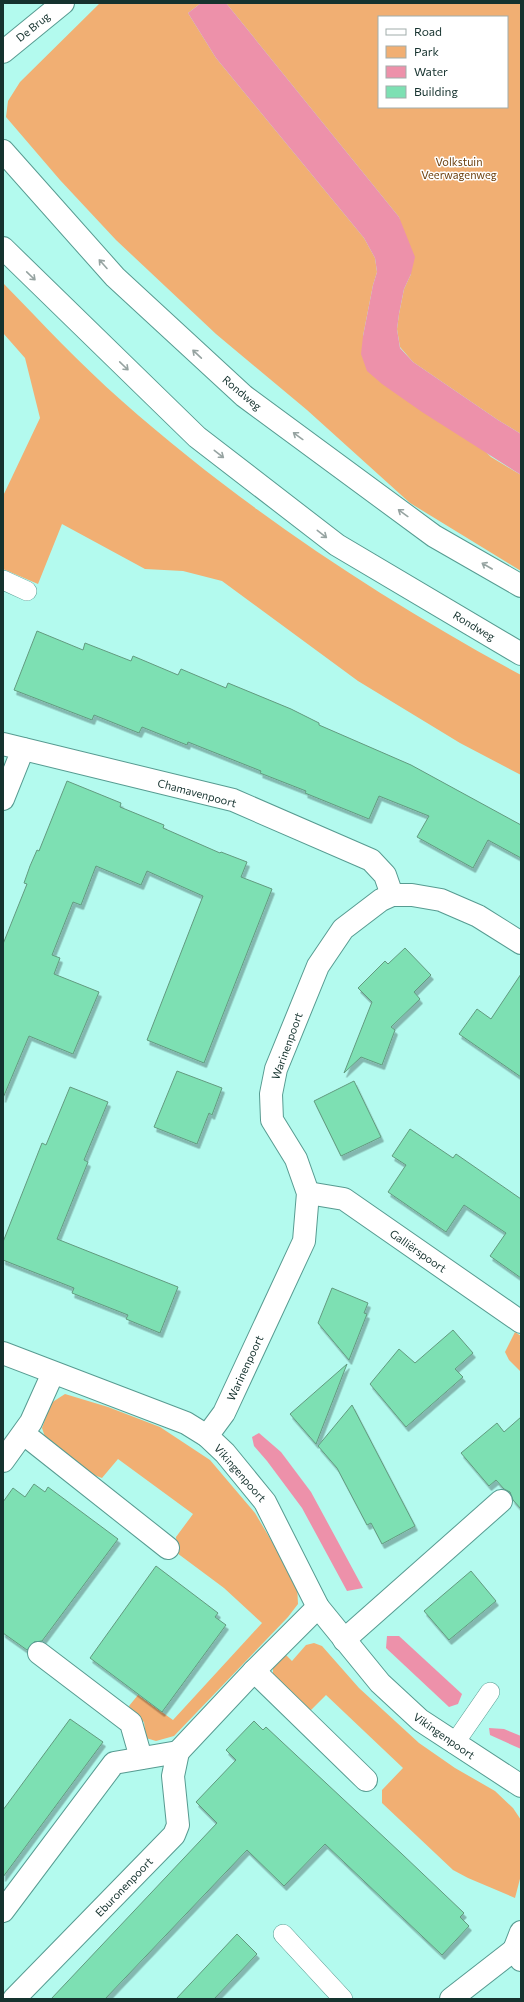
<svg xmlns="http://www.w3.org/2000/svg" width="524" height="2002" viewBox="0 0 524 2002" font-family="Commissioner,sans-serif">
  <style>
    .green { fill: #f1af73; fill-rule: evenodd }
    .water { fill: #ed91aa }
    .building { fill: #7de0b3; stroke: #629a7f; filter: url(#shadow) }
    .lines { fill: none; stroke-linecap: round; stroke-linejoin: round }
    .lane-casing { stroke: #579b91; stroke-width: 20 }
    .street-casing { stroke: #579b91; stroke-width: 24 }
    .secondary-casing { stroke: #579b91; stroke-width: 24 }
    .lane { stroke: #fff; stroke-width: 19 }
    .street { stroke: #fff; stroke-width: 22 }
    .secondary { stroke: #fff; stroke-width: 22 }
    .oneway { stroke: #96a3a1 }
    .labels { text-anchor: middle; stroke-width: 3; stroke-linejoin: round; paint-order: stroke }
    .street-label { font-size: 11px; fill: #15322e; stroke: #fff }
    .park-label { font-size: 11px; fill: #6d4110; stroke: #fff }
  </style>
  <defs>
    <filter id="shadow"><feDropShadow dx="2.5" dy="4.5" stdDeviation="0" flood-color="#0004"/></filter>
  </defs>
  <rect width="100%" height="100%" fill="#b3faee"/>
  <!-- green -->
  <g class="green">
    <path d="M100,3H201L188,13L216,58L364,238L375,258L377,272L373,285L363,336L491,457L521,475V571L410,503L307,410L216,334L116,240L60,180L6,117L8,101L20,82Z"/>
    <path d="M226,3H521V434L498,420L413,362L400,347L397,329L399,314L404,289L411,274L399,217ZM379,17H507V107H379Z"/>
    <path d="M3,283C42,323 80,364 122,401C243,508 379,598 521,675V775L460,743L358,681L222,581L183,571L145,569L62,524L38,584L3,569V496L40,418L25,358L3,333Z"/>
    <path d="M515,1332L521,1336V1372L509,1360L505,1352Z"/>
    <path d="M65,1394L108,1407L160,1427L210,1460L255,1513L297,1584L298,1604L288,1617L174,1736L156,1741L146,1738L144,1722L132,1714L129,1706L138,1695L173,1720L262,1623L224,1588L177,1553L176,1537L193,1514L118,1459L102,1478L86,1472L47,1443L42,1428L51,1403Z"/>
    <path d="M314,1643L322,1646L359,1688L419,1743L455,1768L495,1791L513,1808L521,1820V1875L515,1898L468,1878L453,1870L382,1803V1790L403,1768L326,1695L311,1710L299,1703L273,1677V1667L285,1654L292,1661L306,1645Z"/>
  </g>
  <!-- water -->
  <g class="water">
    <path d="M201,3H226L399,217L415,257L411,274L404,289L399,314L397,329L400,348L413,362L498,420L521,434V475L422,412L382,384L367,371L361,354L363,336L373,285L377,272L375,258L364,238L216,58L188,13Z"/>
    <path d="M259,1433L281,1452L311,1492L363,1588L347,1591L302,1508L267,1461L254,1446L252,1437Z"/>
    <path d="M387,1636H399L462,1694L458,1704L449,1707L386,1648Z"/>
    <path d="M489,1728L504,1729L521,1736V1749L490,1735Z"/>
  </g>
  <!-- building -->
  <g class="building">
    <path d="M37,631L83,650L85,643L131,661L133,656L178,675L181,669L226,688L228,683L291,709L319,723V725L411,765L521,825V858L488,840L473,868L417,837L429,816L379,796L369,819L305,793L306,791L260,773L261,771L188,742L187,745L142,727L139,733L94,715L92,720L14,690Z"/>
    <path d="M67,781L121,803L120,807L164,825L163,828L220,853L221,852L247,862L241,877L272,889L204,1063L147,1040L203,896L147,871L141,885L96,866L81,905L73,902L52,955L60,958L54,974L99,992L73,1054L29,1036L3,1098V944L27,884L24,883L30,866L37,850L39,851Z"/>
    <path d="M405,948L431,975L414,992L420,999L391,1027L395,1030L382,1065L361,1057L344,1073L372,1002L358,988L385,961L388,964Z"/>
    <path d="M521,974V1077L459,1034L477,1009L491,1019Z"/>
    <path d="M177,1071L222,1088L212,1115L209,1113L197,1144L154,1127Z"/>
    <path d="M354,1081L381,1137L341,1156L314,1101Z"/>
    <path d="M70,1087L108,1102L84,1160L88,1162L57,1239L178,1287L160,1333L126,1319L128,1315L72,1293L74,1288L3,1260V1242L42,1143L46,1145Z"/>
    <path d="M410,1129L453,1158L456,1154L521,1199V1278L490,1256L506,1233L464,1205L446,1232L388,1192L406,1165L392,1156Z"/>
    <path d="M332,1288L368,1303L364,1313L367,1314L349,1360L318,1323Z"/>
    <path d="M453,1330L473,1353L455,1369L463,1377L406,1427L370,1384L399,1349L415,1363Z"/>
    <path d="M347,1364L316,1444L290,1414Z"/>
    <path d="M352,1405L415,1526L382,1544L371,1523L367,1525L337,1468L318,1446Z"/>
    <path d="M521,1417V1509L513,1500L510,1492L504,1489L496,1480L489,1486L461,1453L497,1423L504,1432Z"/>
    <path d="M34,1484L45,1492L48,1487L118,1539L42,1641L34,1642L27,1650L3,1633V1502L13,1488L25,1497Z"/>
    <path d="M156,1566L218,1613L215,1617L226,1625L162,1712L90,1658Z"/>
    <path d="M471,1571L496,1601L449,1640L424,1611Z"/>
    <path d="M70,1719L103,1742L3,1877V1810Z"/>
    <path d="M254,1721L263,1730L266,1727L402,1854L464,1913L460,1917L469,1926L442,1955L325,1844L284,1886L247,1850L105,1999H51L217,1823L196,1802L236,1760L226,1750Z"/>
    <path d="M237,1934L257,1954L214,1999H176Z"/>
  </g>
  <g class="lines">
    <defs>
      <g id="lane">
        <path d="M3,580L27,591"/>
        <path d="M454,1744L490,1692"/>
        <path d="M283,1934L343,1999"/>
      </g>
      <g id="street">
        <path d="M3,52L63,3"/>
        <path d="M3,744L233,800L371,860L385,875L392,895"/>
        <path d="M3,799L23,749"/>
        <path d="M308,1193L344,1199L521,1322"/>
        <path d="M3,1353L186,1423L207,1436L225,1453L265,1502L318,1607L380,1683L420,1720L521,1786"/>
        <path d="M24,1434L168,1548"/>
        <path d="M207,1436L224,1413L304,1241L308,1193L296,1159L272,1120L271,1094L276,1069L318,966L343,929L381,900L392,895H412L441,900L478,916L521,943"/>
        <path d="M3,1461L31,1422L53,1373"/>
        <path d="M344,1640L501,1501"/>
        <path d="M39,1653L131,1723L141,1758"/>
        <path d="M254,1671L366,1780"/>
        <path d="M178,1752L254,1671L318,1607"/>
        <path d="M3,1911L114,1763L178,1752L173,1776L178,1825L174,1835L14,1999"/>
        <path d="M521,1932L514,1950L521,1960"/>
        <path d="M451,1999L514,1950"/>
      </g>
      <g id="secondary">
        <path d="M3,151L115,277L244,396L434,536L521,586"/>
        <path d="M3,248L197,437L337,545L521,654"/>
      </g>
    </defs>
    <!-- lane casing -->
    <use href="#lane" class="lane-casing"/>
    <!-- street casing -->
    <use href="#street" class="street-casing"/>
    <!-- secondary casing -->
    <use href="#secondary" class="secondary-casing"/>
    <!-- lane -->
    <use href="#lane" class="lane"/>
    <!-- street -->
    <use href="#street" class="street"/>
    <!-- secondary -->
    <use href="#secondary" class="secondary"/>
  </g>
  <!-- one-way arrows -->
  <defs><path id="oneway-shaft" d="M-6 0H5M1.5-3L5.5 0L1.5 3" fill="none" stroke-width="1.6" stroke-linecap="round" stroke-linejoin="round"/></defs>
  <g class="oneway">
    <use href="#oneway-shaft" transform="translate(103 264) rotate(-132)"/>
    <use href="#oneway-shaft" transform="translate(31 276) rotate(44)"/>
    <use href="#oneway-shaft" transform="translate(197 354) rotate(-137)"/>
    <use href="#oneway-shaft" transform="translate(124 366) rotate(44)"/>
    <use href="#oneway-shaft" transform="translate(298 436) rotate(-144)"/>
    <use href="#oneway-shaft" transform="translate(219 454) rotate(38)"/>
    <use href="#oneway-shaft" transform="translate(403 513) rotate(-144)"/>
    <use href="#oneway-shaft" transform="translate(322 534) rotate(38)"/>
    <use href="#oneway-shaft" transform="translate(487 566) rotate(-150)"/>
  </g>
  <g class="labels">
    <!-- street labels -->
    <g class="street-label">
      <text transform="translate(33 27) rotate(-39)" y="4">De Brug</text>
      <text transform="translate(242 393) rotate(40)" y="4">Rondweg</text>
      <text transform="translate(474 626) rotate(31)" y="4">Rondweg</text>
      <text transform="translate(197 793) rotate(15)" y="4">Chamavenpoort</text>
      <text transform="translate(287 1046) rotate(-70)" y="4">Warinenpoort</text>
      <text transform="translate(418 1251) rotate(35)" y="4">Galliërspoort</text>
      <text transform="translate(245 1368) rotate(-65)" y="4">Warinenpoort</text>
      <text transform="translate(240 1473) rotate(49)" y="4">Vikingenpoort</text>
      <text transform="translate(444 1736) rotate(35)" y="4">Vikingenpoort</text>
      <text transform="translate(124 1887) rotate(-46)" y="4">Eburonenpoort</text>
    </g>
    <!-- park labels -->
    <g class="park-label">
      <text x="459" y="166">Volkstuin<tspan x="459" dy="13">Veerwagenweg</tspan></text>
    </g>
  </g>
  <!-- border -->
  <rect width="524" height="2002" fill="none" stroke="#15322e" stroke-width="8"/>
  <!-- legend -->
  <rect x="378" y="16" width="130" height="92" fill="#ffffff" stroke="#a1adab"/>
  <rect x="386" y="29" width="20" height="6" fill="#ffffff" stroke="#a1adab"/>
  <text x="414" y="36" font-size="12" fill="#15322e">Road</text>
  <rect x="386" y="46" width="20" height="12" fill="#f1af73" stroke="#a1adab"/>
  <text x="414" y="56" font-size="12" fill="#15322e">Park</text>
  <rect x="386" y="66" width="20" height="12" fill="#ed91aa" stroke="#a1adab"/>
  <text x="414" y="76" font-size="12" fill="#15322e">Water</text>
  <rect x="386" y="86" width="20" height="12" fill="#7de0b3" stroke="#a1adab"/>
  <text x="414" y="96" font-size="12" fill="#15322e">Building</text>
</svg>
